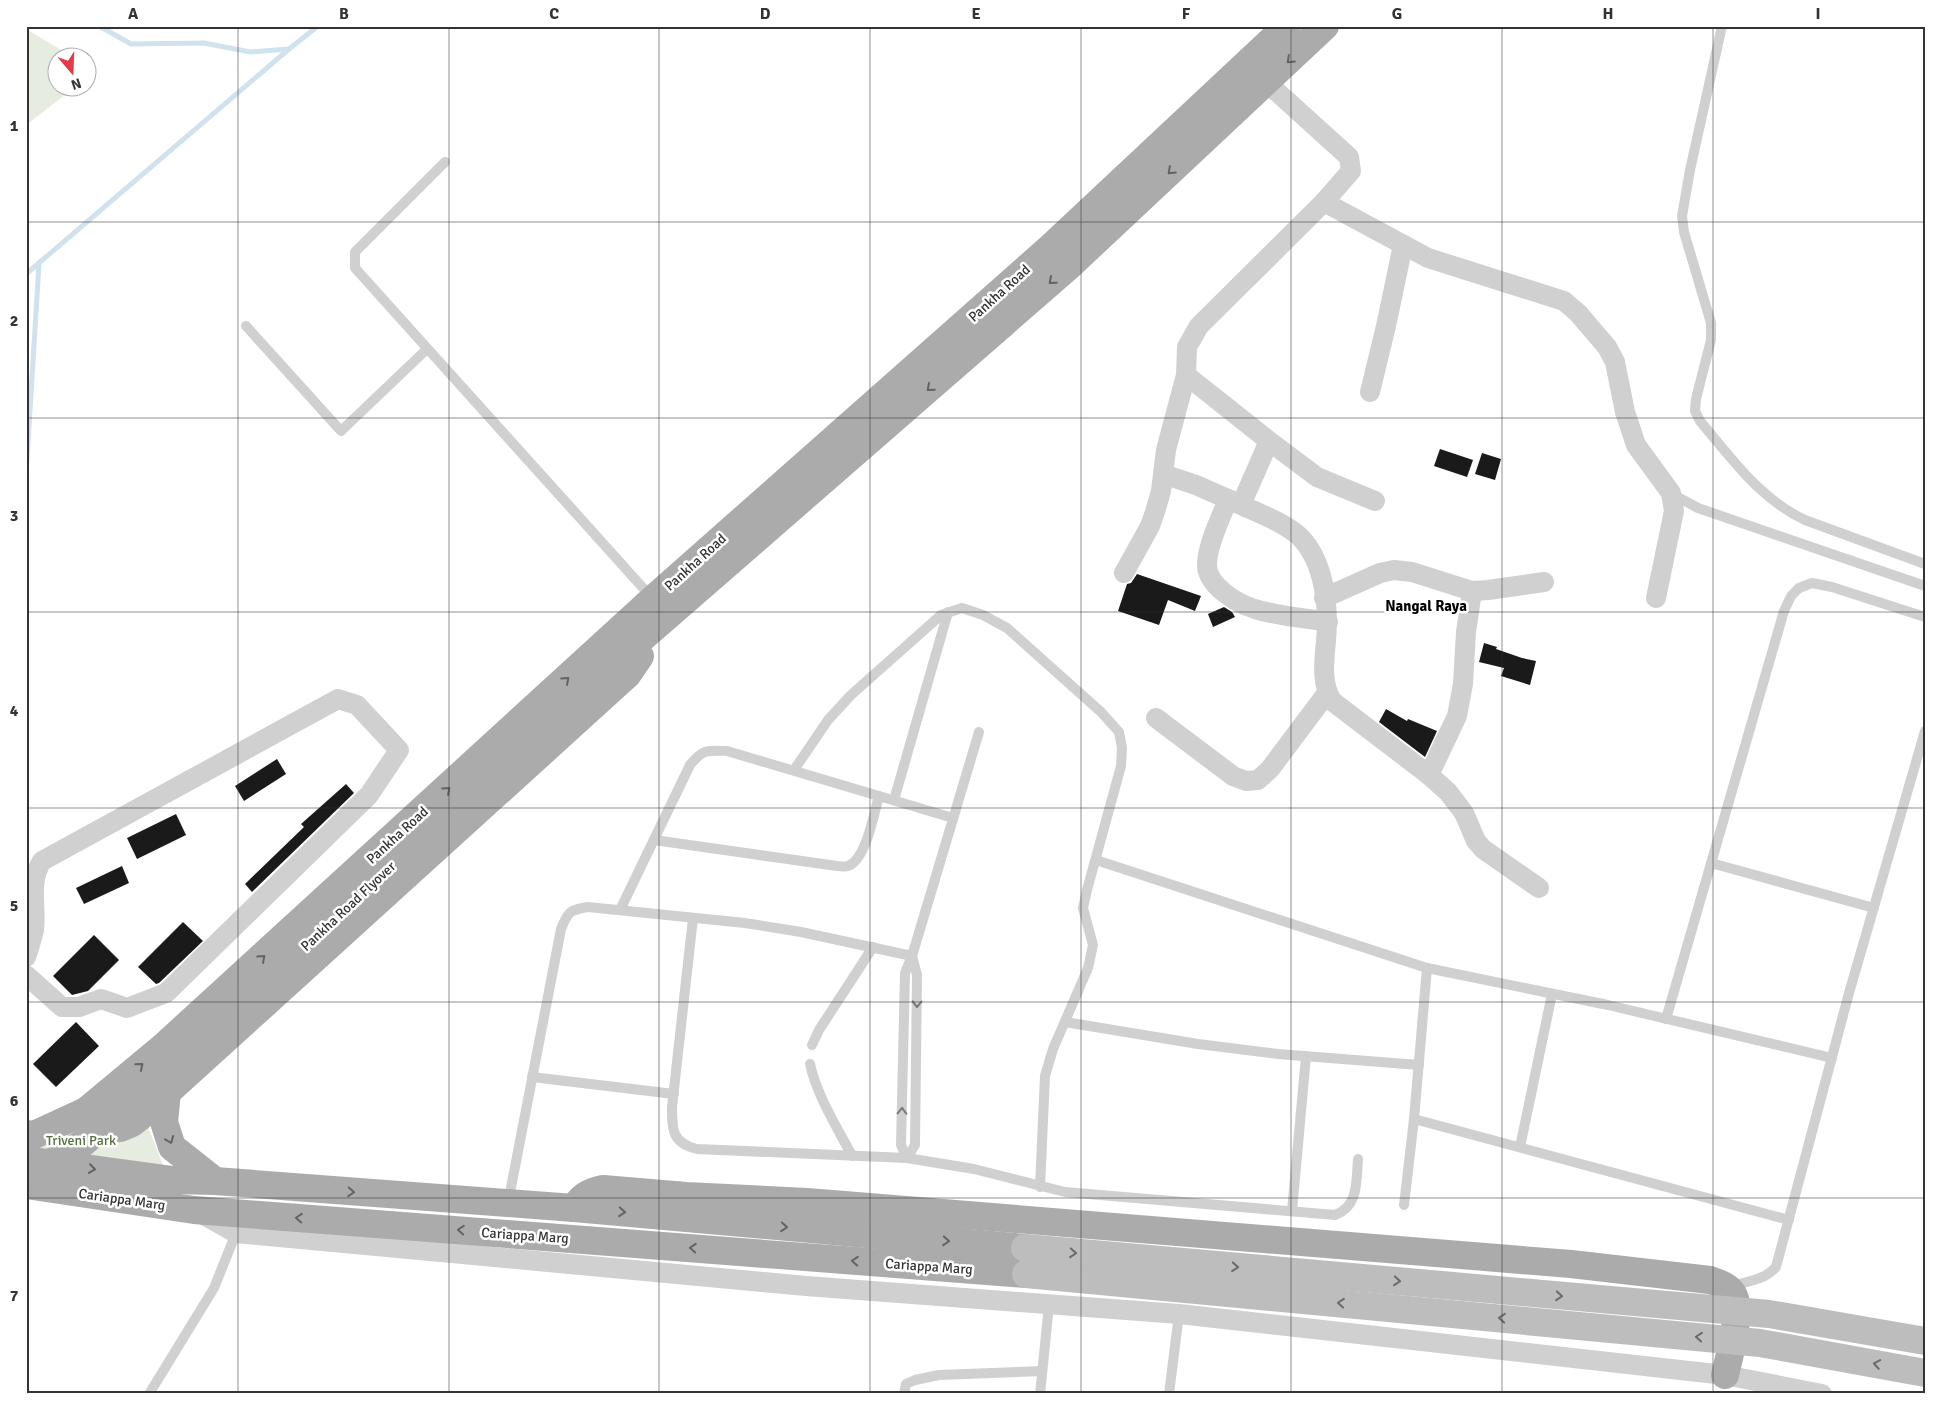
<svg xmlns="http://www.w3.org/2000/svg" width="1951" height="1420" viewBox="0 0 1951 1420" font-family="Signika,sans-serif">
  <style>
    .green { fill: #e6ecdf }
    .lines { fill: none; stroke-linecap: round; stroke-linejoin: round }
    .stream { stroke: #cfe2ee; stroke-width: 5 }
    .building { fill: #1a1a1a }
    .service { stroke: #d0d0d0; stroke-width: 10 }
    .minor { stroke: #d0d0d0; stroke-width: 20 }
    .primary { stroke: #ababab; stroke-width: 28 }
    .secondary-bridge { stroke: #bdbdbd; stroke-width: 28 }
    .primary-bridge { stroke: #ababab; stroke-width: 28 }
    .oneway { stroke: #636363 }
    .oneway2 { stroke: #7a7a7a }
    .oneway3 { stroke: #6a6a6a }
    .grid { fill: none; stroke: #333; stroke-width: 1; stroke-opacity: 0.55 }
    .labels { text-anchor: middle; stroke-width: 5; stroke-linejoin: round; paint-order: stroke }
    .street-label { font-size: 14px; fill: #333; stroke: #fff }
    .park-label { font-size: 14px; fill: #56703f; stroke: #fff }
    .neighbourhood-label { font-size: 15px; font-weight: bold; fill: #000; stroke: #fff }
    .neatline { fill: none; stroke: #333; stroke-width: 2 }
    .grid-label { font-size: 16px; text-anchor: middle; font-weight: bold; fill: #333 }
  </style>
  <rect width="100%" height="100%" fill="#fff"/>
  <!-- green -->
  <g class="green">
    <path d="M26,29L73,57L58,58V88H74L26,125Z"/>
    <path d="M94,1113L146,1122L165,1170L26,1152Z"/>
  </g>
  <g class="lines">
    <!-- stream -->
    <g class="stream">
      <path d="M99,26L131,44L204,43L250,52L289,49"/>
      <path d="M26,274L289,49L318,26"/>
      <path d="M26,474L39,264"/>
    </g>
  </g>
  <!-- building -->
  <g class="building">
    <path d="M1440,449L1473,460L1467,477L1434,466Z"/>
    <path d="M1482,453L1501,459L1495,480L1475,474Z"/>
    <path d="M1137,574L1201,596L1195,611L1168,600L1159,625L1118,611L1127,584L1131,583Z"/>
    <path d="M1224,607L1232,612L1235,617L1213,627L1208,614Z"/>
    <path d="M1484,643L1497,647L1496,649L1522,658L1536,661L1530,685L1501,676L1504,668L1479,662Z"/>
    <path d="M1386,709L1407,721L1408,719L1437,731L1425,757L1379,722Z"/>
    <path d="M277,759L286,774L244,801L235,786Z"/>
    <path d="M346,784L354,793L252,892L245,884L304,827L301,824Z"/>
    <path d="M176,814L186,835L137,859L127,838Z"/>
    <path d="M122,866L129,883L84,904L76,888Z"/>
    <path d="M183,922L203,941L159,983L156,984L138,967Z"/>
    <path d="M94,935L119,960L88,991L72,995L53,976Z"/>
    <path d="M76,1022L99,1046L56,1087L33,1064Z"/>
  </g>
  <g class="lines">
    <!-- service -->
    <g class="service">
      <path d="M1722,26L1690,170L1682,216L1684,232L1711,323V340L1696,399L1695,411L1700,421C1732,459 1760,499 1805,520L1925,564"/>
      <path d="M445,162L355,252V268L653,599"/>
      <path d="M246,326L341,431L427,349"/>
      <path d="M1672,494L1698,508L1925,586"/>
      <path d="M794,770L828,720L851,695L941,615L962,608L983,615L1007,628L1101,712L1119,732L1122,748L1121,766L1087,890L1083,908L1093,945L1088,968L1053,1049L1045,1076L1040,1187"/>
      <path d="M894,800L948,612"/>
      <path d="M654,840L837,866C840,866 845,867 848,866C866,860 874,813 879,796"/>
      <path d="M1096,860L1427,968L1608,1005L1832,1058"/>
      <path d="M1711,863L1874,908"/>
      <path d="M620,910L690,765C703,749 708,750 727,751L953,818"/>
      <path d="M693,918L672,1107C672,1130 672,1143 697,1149L907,1158L974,1169L1065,1192L1335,1215C1359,1206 1356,1182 1358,1159"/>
      <path d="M1666,1019L1784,611L1791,596L1799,588L1812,583L1832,587L1925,617"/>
      <path d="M1065,1022L1198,1044L1278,1054L1419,1065"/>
      <path d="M812,1045L819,1030L873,947"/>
      <path d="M810,1064C817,1096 837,1127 852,1156"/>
      <path d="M532,1077L674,1094"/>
      <path d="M1414,1119L1789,1220"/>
      <path d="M1520,1147L1552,994"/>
      <path d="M907,1158L901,1145L905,973L912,956L979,732"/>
      <path d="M907,1158L915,1145L917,975L912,956"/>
      <path d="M508,1203L561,929C568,911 570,910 588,907L745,923L801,932L912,956"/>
      <path d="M1404,1205L1414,1119L1427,968"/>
      <path d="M1292,1211L1306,1056"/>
      <path d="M1730,1286C1746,1282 1765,1280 1776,1267L1849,993L1925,731"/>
      <path d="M149,1394L214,1288L236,1233"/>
      <path d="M904,1394L906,1384L915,1380L939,1375L1042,1371"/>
      <path d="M1040,1394L1049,1305"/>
      <path d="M1169,1394L1179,1314"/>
    </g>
    <!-- minor -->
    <g class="minor">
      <path d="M1256,71L1266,82L1349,157L1351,171L1324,202L1428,258L1564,301L1578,313L1607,347L1615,362L1625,412L1636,445L1671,493L1674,511L1656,598"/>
      <path d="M1324,202L1199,326L1187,347L1186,375L1269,441L1241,505C1260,514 1283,522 1299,536C1325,561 1329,608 1326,641C1324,662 1321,683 1332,701L1429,775L1448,792L1464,813L1476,841L1483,849L1539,888"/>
      <path d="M1370,392L1386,326L1403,245"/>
      <path d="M1269,441L1317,477L1375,501"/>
      <path d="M1163,474L1196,485L1239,504"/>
      <path d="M1228,499C1221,518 1207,545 1207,565C1207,586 1238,604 1255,609C1276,616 1306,618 1328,622"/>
      <path d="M1124,573L1150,526L1155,512L1161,491L1166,450L1186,375"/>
      <path d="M1324,598L1380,573L1394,570L1412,572L1472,591L1488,590L1544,582"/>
      <path d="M1156,718L1233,776L1246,781L1258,780L1270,769L1327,693"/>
      <path d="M1429,775L1457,716L1463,684L1466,632L1472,591"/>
      <path d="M26,957C29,948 32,939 34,930C37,907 28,882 42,861L338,699L357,705L399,750L369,795L166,993L127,1008L101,999L79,1007H62L26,975"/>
      <path d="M200,1213L236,1233L806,1286L1179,1314L1725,1375L1822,1394"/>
    </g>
    <!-- primary -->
    <g class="primary">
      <path d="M610,666L1068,267L1325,26"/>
      <path d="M167,1092L164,1122L172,1147L215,1181"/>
      <path d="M100,1105C97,1118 110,1124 120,1128L132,1123L141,1116L627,675L640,656"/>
      <path d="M26,1134L34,1135L86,1111L163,1047L653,599L1051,247L1287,26"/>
      <path d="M26,1160L173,1180L215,1181L574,1208L1025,1248"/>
      <path d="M26,1185L194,1210L1026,1274"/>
      <path d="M574,1208C582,1196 589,1192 603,1189L686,1196L807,1202L1571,1264L1710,1280C1719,1283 1728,1286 1733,1294C1743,1309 1729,1357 1725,1375"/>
    </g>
    <!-- secondary-bridge -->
    <g class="secondary-bridge">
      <path d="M1025,1248L1769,1314L1925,1341"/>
      <path d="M1026,1274L1760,1343L1925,1373"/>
    </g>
    <!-- primary-bridge -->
    <path class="primary-bridge" d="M26,1178L83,1143L175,1064L610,666"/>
  </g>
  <!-- one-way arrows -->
  <defs><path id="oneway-chevron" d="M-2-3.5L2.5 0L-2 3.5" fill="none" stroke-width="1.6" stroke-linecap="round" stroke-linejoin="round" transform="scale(1.25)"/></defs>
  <g class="oneway">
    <use href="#oneway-chevron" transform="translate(1290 60) rotate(137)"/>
    <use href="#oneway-chevron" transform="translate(1171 171) rotate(137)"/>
    <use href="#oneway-chevron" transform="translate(1052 281) rotate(139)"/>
    <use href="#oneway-chevron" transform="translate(930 388) rotate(139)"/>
    <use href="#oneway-chevron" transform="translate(566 680) rotate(-42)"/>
    <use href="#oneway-chevron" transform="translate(447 790) rotate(-42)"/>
    <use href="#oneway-chevron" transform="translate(262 958) rotate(-42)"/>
    <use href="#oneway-chevron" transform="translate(140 1066) rotate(-40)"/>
    <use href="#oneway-chevron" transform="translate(170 1140) rotate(68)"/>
    <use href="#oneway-chevron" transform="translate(92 1169) rotate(8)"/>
    <use href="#oneway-chevron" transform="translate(351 1192) rotate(4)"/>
    <use href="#oneway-chevron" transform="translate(622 1212) rotate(5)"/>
    <use href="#oneway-chevron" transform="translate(299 1218) rotate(-176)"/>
    <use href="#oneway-chevron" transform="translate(784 1227) rotate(5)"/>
    <use href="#oneway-chevron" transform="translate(461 1230) rotate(-176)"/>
    <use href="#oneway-chevron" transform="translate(946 1241) rotate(5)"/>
    <use href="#oneway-chevron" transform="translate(693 1248) rotate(-176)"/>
    <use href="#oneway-chevron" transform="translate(855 1261) rotate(-176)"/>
  </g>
  <g class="oneway2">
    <use href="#oneway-chevron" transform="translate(917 1004) rotate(91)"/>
    <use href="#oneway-chevron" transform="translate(902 1111) rotate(-89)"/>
  </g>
  <g class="oneway3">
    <use href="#oneway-chevron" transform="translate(1073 1253) rotate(5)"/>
    <use href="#oneway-chevron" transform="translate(1235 1267) rotate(5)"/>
    <use href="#oneway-chevron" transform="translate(1397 1281) rotate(5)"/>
    <use href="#oneway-chevron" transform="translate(1559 1296) rotate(5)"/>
    <use href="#oneway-chevron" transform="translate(1341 1303) rotate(-175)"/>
    <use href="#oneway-chevron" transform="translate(1502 1318) rotate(-175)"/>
    <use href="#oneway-chevron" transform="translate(1699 1337) rotate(-175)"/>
    <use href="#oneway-chevron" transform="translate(1877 1364) rotate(-170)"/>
  </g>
  <!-- grid -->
  <path class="grid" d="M238,26V1394M449,26V1394M659,26V1394M870,26V1394M1081,26V1394M1291,26V1394M1502,26V1394M1713,26V1394M26,222H1925M26,418H1925M26,612H1925M26,808H1925M26,1002H1925M26,1198H1925"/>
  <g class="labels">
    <!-- street labels -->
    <g class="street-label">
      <text transform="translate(999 293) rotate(-42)" y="5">Pankha Road</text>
      <text transform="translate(695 562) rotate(-42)" y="5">Pankha Road</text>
      <text transform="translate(397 835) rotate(-42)" y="5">Pankha Road</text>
      <text transform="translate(348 906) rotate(-43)" y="5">Pankha Road Flyover</text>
      <text transform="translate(122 1199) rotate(8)" y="5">Cariappa Marg</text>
      <text transform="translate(525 1235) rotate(4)" y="5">Cariappa Marg</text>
      <text transform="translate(929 1266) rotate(4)" y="5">Cariappa Marg</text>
    </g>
    <!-- park labels -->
    <g class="park-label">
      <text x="81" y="1145">Triveni Park</text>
    </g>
    <!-- neighbourhood labels -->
    <g class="neighbourhood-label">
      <text x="1426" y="611">Nangal Raya</text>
    </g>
  </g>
  <!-- border -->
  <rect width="1951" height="1420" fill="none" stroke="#ffffff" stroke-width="55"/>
  <!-- north arrow -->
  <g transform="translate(72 72) rotate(161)"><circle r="24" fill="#ffffff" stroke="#adadad"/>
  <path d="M0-4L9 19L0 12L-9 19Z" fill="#e63946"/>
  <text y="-8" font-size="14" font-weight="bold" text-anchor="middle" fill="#333333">N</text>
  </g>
  <rect x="28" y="28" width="1896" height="1364" class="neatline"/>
  <g class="grid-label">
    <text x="133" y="19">A</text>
    <text x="344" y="19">B</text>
    <text x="554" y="19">C</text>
    <text x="765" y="19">D</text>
    <text x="976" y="19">E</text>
    <text x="1186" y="19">F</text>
    <text x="1397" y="19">G</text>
    <text x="1608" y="19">H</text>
    <text x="1818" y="19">I</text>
    <text x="14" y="131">1</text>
    <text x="14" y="326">2</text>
    <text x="14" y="521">3</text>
    <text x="14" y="716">4</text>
    <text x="14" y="911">5</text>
    <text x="14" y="1106">6</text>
    <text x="14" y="1301">7</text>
  </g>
</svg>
